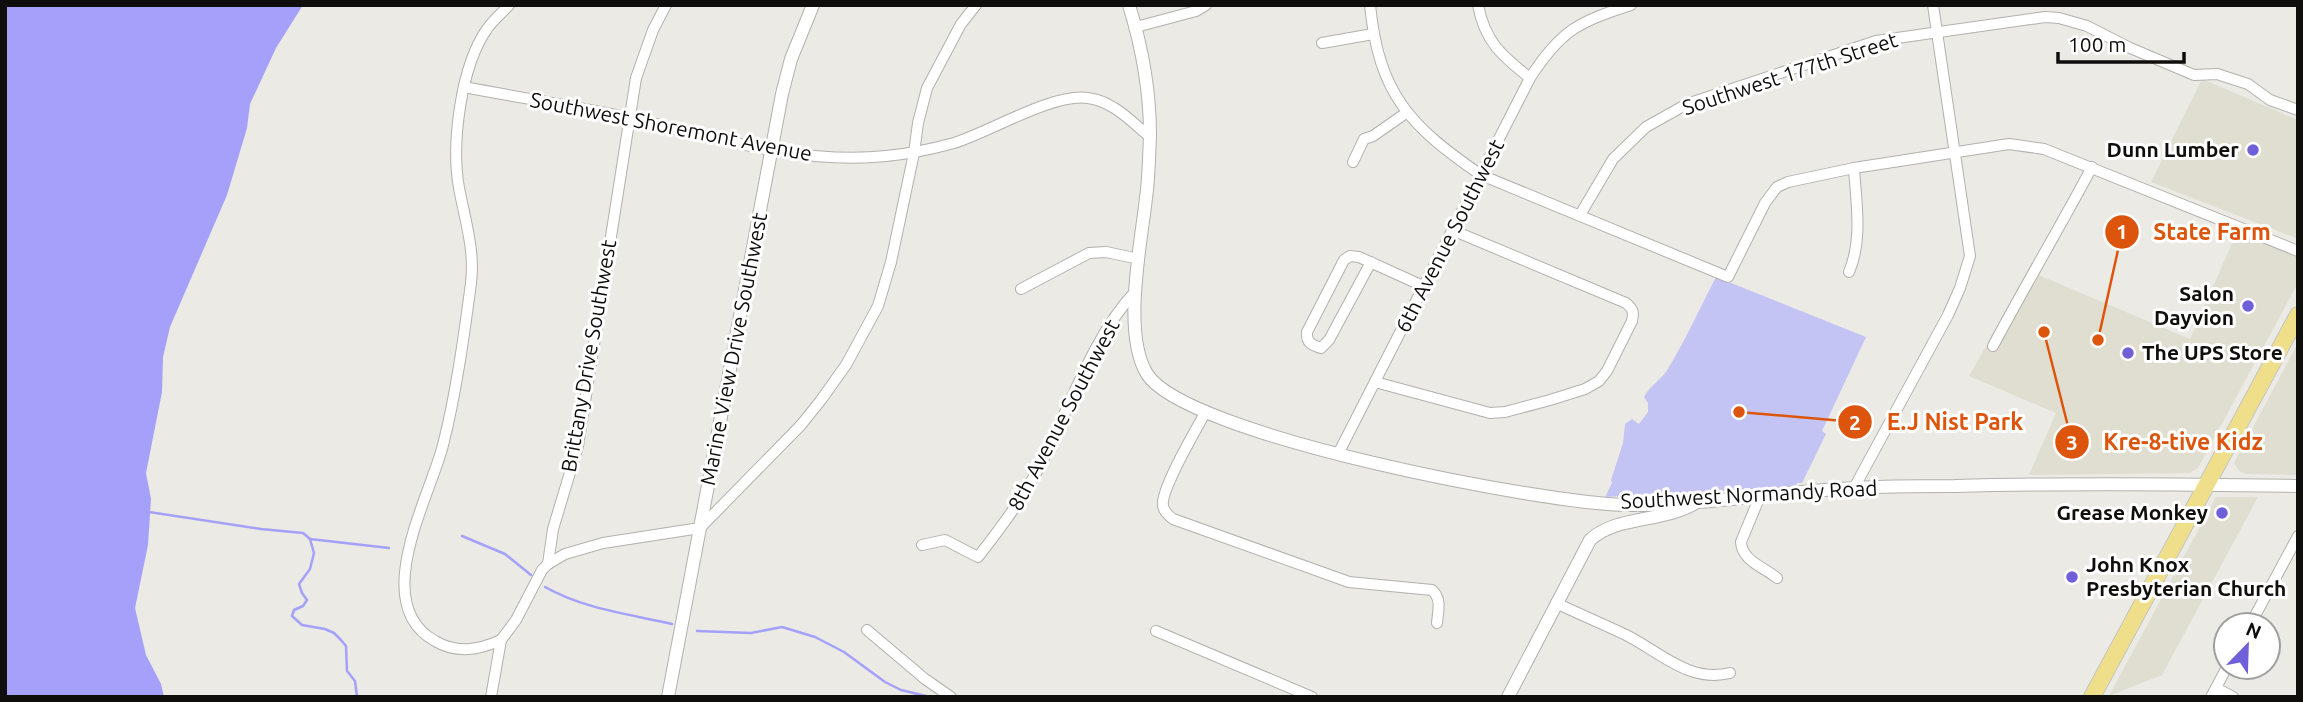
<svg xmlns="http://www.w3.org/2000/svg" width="2303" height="702" viewBox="0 0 2303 702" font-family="Ubuntu,sans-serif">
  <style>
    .built { fill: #e0ded1 }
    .green { fill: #c4c4f4 }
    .water { fill: #a5a1fa }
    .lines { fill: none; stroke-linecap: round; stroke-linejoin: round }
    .stream { stroke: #a5a1fa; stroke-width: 2.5 }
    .minor-casing { stroke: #b2b1ac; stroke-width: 12 }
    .tertiary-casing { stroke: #b2b1ac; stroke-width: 14 }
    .primary-casing { stroke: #c5c5c5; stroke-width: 18 }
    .minor { stroke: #fff; stroke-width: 10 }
    .tertiary { stroke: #fff; stroke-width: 12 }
    .primary { stroke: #efdf8a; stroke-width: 16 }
    .poi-dot { fill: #6f60da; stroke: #fff; stroke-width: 2.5 }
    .labels { text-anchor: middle; stroke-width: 6; stroke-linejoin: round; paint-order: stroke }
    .street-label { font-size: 21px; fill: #0f0e0d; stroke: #fff }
    .poi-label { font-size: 21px; font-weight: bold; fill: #0f0e0d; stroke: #fff; text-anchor: end }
    .leader { fill: none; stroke: #dd550c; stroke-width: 2.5 }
    .callout-dot { fill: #dd550c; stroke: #fff; stroke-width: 2.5 }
    .mark-label { font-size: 21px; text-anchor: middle; font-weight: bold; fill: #fff }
    .callout-label { font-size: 23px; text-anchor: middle; font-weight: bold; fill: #dd550c; stroke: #fff; stroke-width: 6; stroke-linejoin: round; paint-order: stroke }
  </style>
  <rect width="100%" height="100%" fill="#ebeae5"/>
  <!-- built -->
  <g class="built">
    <path d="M2202,79L2298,120V239L2151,182Z"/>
    <path d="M2237,232L2298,257V283L2198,468L2190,473L2029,475L2056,413L1969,376L2029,271L2190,339Z"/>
    <path d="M2298,343V475L2246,474L2239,471L2234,463Z"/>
    <path d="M2216,497H2258L2162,675L2109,696Z"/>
  </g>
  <!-- green -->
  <path class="green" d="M1716,277L1866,337L1822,431L1826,434L1802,483H1797L1795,487L1605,497L1612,483L1611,480L1623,443L1625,424L1632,419L1639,424L1648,412V403L1644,397C1650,385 1663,379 1669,367C1686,339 1701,306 1716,277Z"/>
  <!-- water -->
  <path class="water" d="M5,5H303L276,48L250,104L247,128L227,195L170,327L163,357L162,392L146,473L151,499L148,545L135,608L146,655L161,684L164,697H5Z"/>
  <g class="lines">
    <!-- stream -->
    <g class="stream">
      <path d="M149,512L261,529L303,533L310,539L314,553L310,569L299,584L302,593L307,600L303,606L294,610L292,616L302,625L325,629L334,633L341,640L346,646L347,671L355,681L357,697"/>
      <path d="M462,536L505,554L531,575"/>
      <path d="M310,539L389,548"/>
      <path d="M545,587C584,609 629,614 672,624"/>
      <path d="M697,631L751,633L782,627L815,637L844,652L885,682L901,690L930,697"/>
    </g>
    <defs>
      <g id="minor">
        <path d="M1370,5C1379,95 1410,126 1481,175L1728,277L1765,203L1777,187L1788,182L1854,168L2009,144L2044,149L2298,251"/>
        <path d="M1478,5C1485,42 1502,56 1530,78"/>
        <path d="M1136,27L1196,11L1206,5"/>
        <path d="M1322,43L1373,34"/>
        <path d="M464,87C522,98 579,107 636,119C717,138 802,165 886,156C909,154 932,149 954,143C990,132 1052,93 1088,98C1113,101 1132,122 1150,137"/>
        <path d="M1353,162L1364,139L1373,136L1406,113"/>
        <path d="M1580,215L1613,159L1646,127L1687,104L1876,41L2045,17L2059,18L2087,26L2128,47L2194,75L2217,74L2248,84L2270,100L2298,110"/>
        <path d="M1371,262L1329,340L1321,348C1312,345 1306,343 1307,332L1344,260L1350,256L1359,257L1423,286"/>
        <path d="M1849,272C1863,239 1856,202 1854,168"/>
        <path d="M1021,289L1089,253L1106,252L1139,259"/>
        <path d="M1993,346C2025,286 2060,227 2092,167"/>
        <path d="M1375,382L1490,413L1505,412L1550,400L1585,389L1599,381L1607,371L1632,321C1634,312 1633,309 1626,303L1452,230"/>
        <path d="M1205,413C1196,430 1160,490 1163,506C1164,512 1169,516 1173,519L1349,582L1432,590C1442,599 1438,611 1437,623"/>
        <path d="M1338,454L1530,78C1561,30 1578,22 1631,5"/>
        <path d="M1854,488L1948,315L1960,288L1970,256L1933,5"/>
        <path d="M1760,496L1741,542C1742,561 1764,567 1777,578"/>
        <path d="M922,545L945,540L978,557C1003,525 1026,494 1044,458C1071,404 1094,335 1135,292"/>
        <path d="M548,564L565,554L603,543L700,528L801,425L821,400L846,365L878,306L891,262L914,153L918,123L927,88L961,24L976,5"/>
        <path d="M1556,603C1579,614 1603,624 1626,635C1660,652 1689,683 1730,673"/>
        <path d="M2250,625L2298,536"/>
        <path d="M867,630L925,679L951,697"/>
        <path d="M1156,631L1312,697"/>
        <path d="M501,640C479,650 457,654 435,641C368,604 430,497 443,445C456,394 464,336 471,283C475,250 465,220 459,188C451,143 461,66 487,29C493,20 502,13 509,5"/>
        <path d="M2216,688L2233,697"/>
        <path d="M491,697L501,640L516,620L542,570L548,564L553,529L578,446L636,78L653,30L666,5"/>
        <path d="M2211,697L2227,667"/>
      </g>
      <g id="tertiary">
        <path d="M1129,5C1142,47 1150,91 1150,135C1149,156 1149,177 1146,198C1141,244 1122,333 1147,374C1186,436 1550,505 1629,505C1704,505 1779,492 1854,488C1888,486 1922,486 1955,486C2069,483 2184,484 2298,486"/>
        <path d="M668,697L782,94L791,59L813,5"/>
        <path d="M1508,697L1590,540C1616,515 1664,523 1697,502"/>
      </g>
      <path id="primary" d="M2092,697L2298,315"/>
    </defs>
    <!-- minor casing -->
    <use href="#minor" class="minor-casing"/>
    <!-- tertiary casing -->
    <use href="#tertiary" class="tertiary-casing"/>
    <!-- primary casing -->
    <use href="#primary" class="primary-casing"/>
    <!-- minor -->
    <use href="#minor" class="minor"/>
    <!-- tertiary -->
    <use href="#tertiary" class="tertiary"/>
    <!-- primary -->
    <use href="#primary" class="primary"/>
  </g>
  <!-- markers -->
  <g class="poi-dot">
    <circle cx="2253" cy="150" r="7"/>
    <circle cx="2248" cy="306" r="7"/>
    <circle cx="2128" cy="353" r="7"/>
    <circle cx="2222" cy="513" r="7"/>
    <circle cx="2072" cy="577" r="7"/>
  </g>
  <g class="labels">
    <!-- street labels -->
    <g class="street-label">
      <text transform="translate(1790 74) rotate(-18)" y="7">Southwest 177th Street</text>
      <text transform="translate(671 127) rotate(11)" y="7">Southwest Shoremont Avenue</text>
      <text transform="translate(1450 236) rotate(-63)" y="7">6th Avenue Southwest</text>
      <text transform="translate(734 349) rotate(-79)" y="7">Marine View Drive Southwest</text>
      <text transform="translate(589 356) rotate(-80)" y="7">Brittany Drive Southwest</text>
      <text transform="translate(1064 415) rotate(-62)" y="7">8th Avenue Southwest</text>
      <text transform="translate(1749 495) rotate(-3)" y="7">Southwest Normandy Road</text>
    </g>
    <!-- poi labels -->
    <g class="poi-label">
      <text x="2239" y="157">Dunn Lumber</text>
      <text x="2234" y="301">Salon<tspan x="2234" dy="24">Dayvion</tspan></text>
      <text x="2142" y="360" text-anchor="start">The UPS Store</text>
      <text x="2208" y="520">Grease Monkey</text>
      <text x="2086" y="572" text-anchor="start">John Knox<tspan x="2086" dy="24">Presbyterian Church</tspan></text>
    </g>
  </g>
  <!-- callouts -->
  <path class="leader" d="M2098 340L2122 232M1739 412L1855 422M2044 332L2072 442"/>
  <g class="callout-dot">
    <circle cx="2098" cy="340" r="7"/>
    <circle cx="1739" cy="412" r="7"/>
    <circle cx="2044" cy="332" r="7"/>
    <circle cx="2122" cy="232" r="18"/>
    <circle cx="1855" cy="422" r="18"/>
    <circle cx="2072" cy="442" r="18"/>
  </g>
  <g class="mark-label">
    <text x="2122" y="239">1</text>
    <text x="1855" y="430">2</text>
    <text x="2072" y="450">3</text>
  </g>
  <g class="callout-label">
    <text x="2212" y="240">State Farm</text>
    <text x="1955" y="430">E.J Nist Park</text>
    <text x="2183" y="450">Kre-8-tive Kidz</text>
  </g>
  <!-- border -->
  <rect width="2303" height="702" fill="none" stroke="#0f0e0d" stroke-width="14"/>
  <!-- north arrow -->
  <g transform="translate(2247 646) rotate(23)"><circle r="33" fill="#ffffff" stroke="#9f9f9e" stroke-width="2"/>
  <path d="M0-5L12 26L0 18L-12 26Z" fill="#6f60da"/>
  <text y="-10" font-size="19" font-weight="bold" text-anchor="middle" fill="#0f0e0d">N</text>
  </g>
  <!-- scale -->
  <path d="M2058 52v10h126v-10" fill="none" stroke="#0f0e0d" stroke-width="3.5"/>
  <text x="2068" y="52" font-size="21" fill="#0f0e0d" stroke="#ffffff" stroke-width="5" paint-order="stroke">100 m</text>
</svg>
